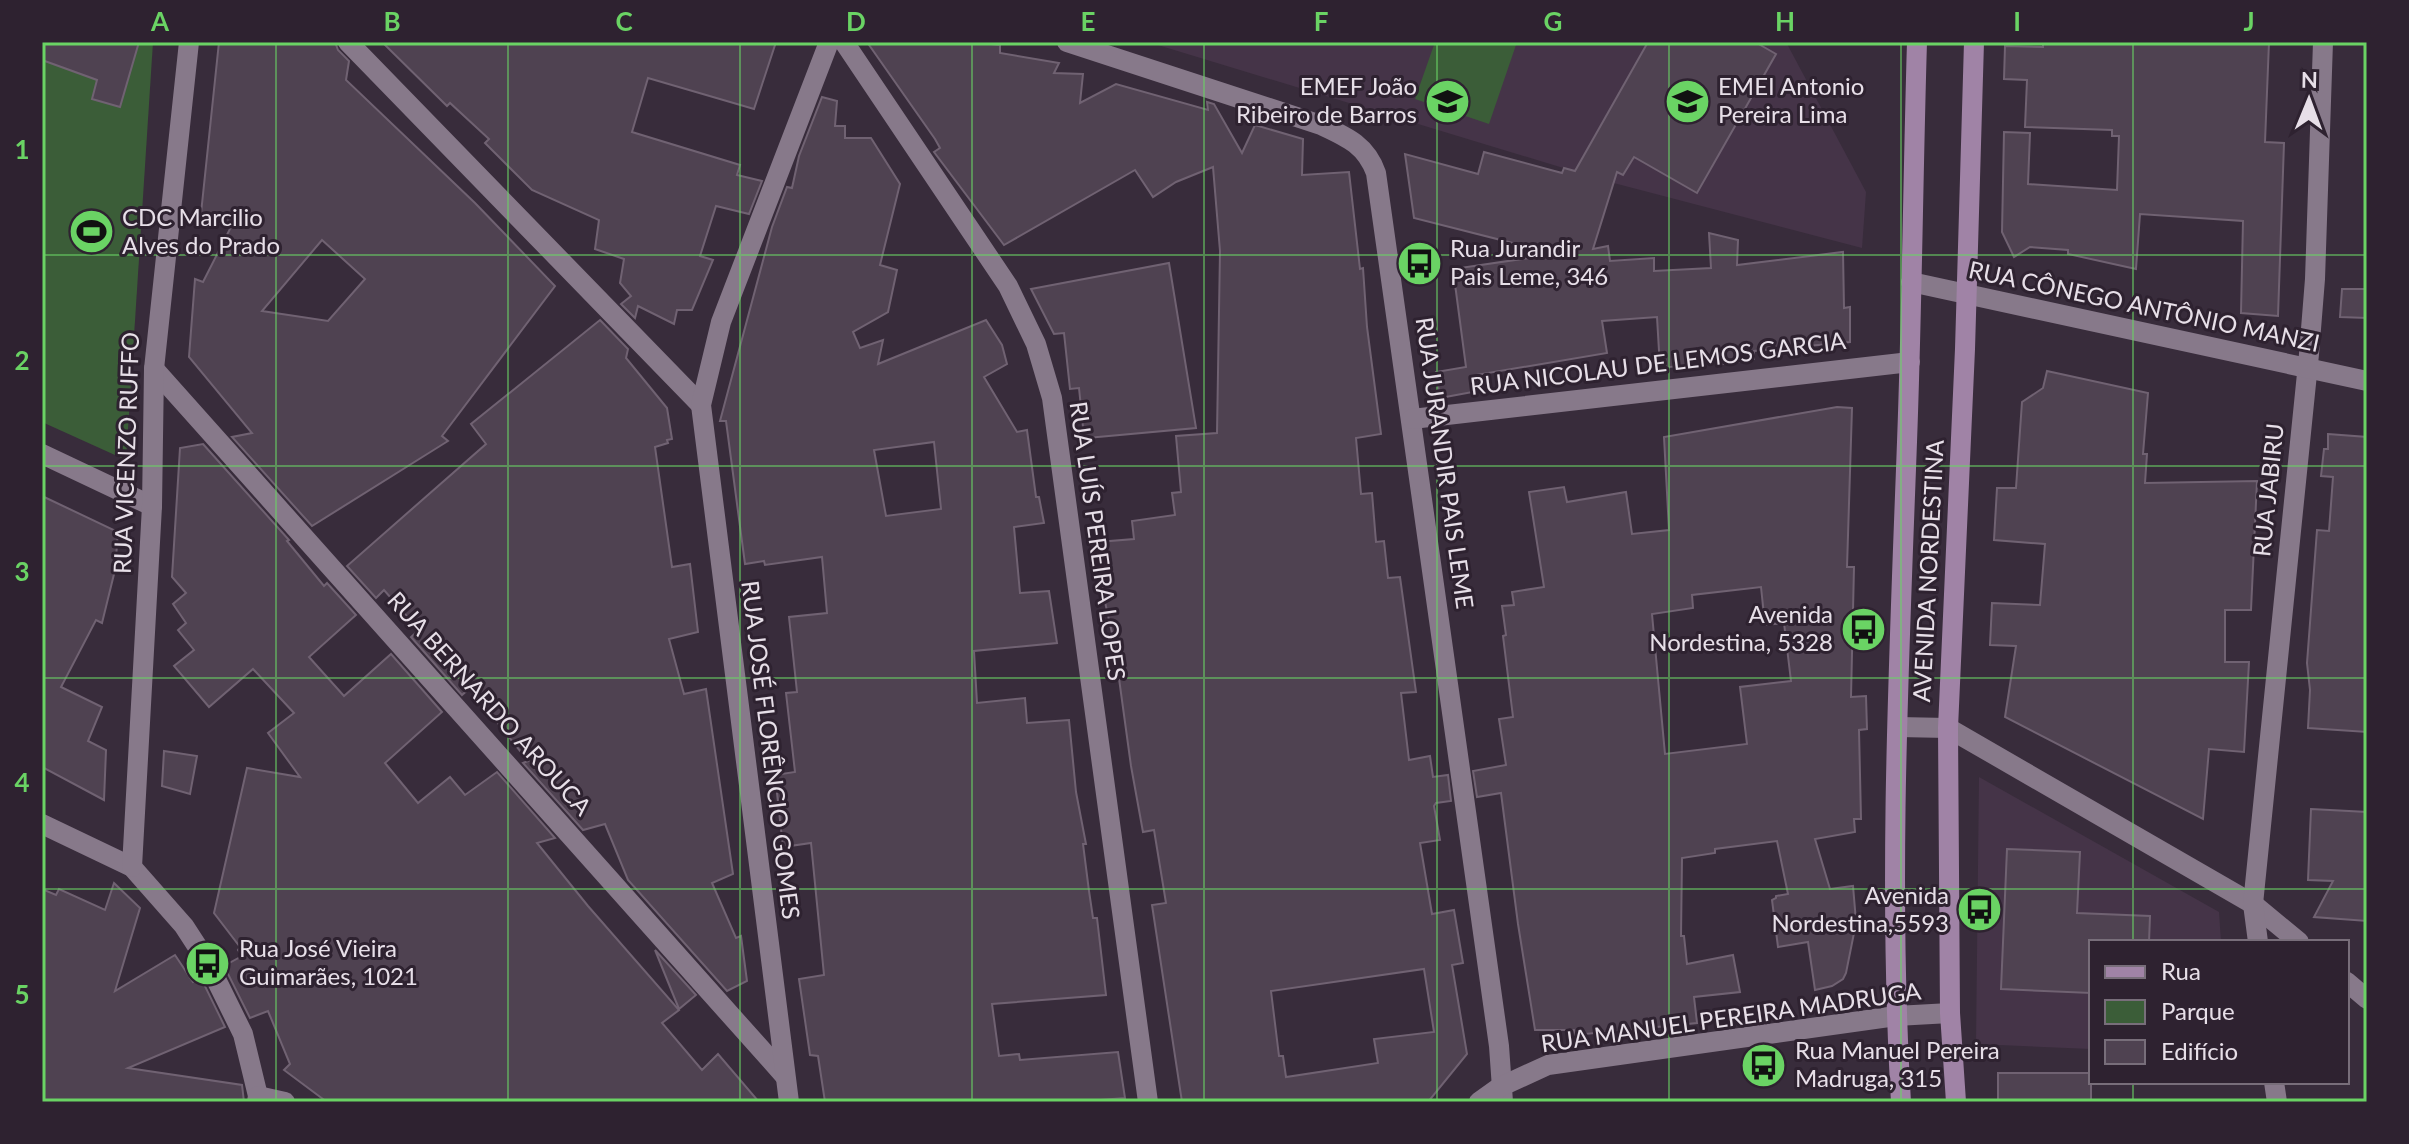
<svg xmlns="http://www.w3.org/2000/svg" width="2409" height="1144" viewBox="0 0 2409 1144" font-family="Lato,sans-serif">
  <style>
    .built { fill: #453448 }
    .green { fill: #3b5d38 }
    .building { fill: #4f4251; stroke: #706272; stroke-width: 2; fill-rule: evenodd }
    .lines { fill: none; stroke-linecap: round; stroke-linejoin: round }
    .minor { stroke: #87798a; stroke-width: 20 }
    .tertiary { stroke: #87798a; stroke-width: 20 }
    .secondary { stroke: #a083a6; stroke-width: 20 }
    .grid { fill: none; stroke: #6ad364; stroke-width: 2; stroke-opacity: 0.55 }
    .labels { text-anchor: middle; stroke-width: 6; stroke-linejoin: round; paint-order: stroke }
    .poi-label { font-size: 24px; fill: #e7dfe8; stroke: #2e2230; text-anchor: start }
    .street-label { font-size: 24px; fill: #e7dfe8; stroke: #2e2230 }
    .neatline { fill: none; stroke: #6ad364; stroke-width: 3 }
    .grid-label { font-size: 26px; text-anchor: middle; font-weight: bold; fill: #6ad364 }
  </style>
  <rect width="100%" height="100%" fill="#382c3b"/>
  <!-- built -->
  <g class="built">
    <path d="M1148,42H1786L1866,192L1862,248L1606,181Z"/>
    <path d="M1979,777L2219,912L2221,942H2091V1049L1976,1044Z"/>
  </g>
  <!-- green -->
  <g class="green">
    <path d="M42,42H153L126,460L42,422Z"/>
    <path d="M1435,42H1517L1489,124L1415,99Z"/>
  </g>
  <!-- building -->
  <g class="building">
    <path d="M42,42H139L120,107L92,99L97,80L42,60Z"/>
    <path d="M219,42H335L338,50L349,61L346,80L475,203L555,286L442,436L448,441L312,526L232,437L252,433L189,357L195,279L203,282L233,223H200ZM322,240L365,279L328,321L262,311Z"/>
    <path d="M382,42H776L754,109L648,78L632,132L740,165L737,175L762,181L749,214L716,206L700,256L713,260L692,310H677L674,324L638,306L635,318L621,304L631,296L620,283L624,259L595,249L599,220L532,190L485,143L489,139L450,103L447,106Z"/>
    <path d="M867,42H972L1000,45V53L1059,63L1054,73L1083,74L1080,103L1116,84L1208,110L1207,102L1214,104L1242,153L1255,125L1303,139L1302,175L1349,172L1360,269L1363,268L1367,327L1381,434L1356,438L1361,494L1372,493L1376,542L1384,541L1388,578L1400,577L1416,692L1401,693L1409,760L1430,756L1433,777L1448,775L1451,801L1436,803L1434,806L1440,840L1420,843L1432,914L1454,910L1463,963L1452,965L1467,1054L1428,1102H1182L1152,905L1166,903L1154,830L1143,832L1131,766L1114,642L1103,593L1098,542L1134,539L1132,521L1175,515L1172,493L1181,492L1176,436L1217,433L1220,251L1213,167L1176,182L1153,197L1135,170L1004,245L934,152L940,148L935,139ZM1424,969L1434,1032L1374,1039L1378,1063L1286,1077L1283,1056H1279L1271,991Z"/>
    <path d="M1648,42H1755L1776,54L1697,193L1634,157L1623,175L1617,172L1593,249L1608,246L1610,261L1654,258V271L1711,268L1709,233L1738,240L1737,265L1843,252L1844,308L1850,307V342L1754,351V359L1717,365V362L1660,368L1657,317L1602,321L1607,353L1476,375L1478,391L1440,398L1436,372L1466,367L1453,269L1556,254L1414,218L1405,154L1478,174L1484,152L1562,173L1564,168L1575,171Z"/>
    <path d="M2043,42H2269L2265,142L2284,143L2278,316L2241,313L2243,221L2140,214L2136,269L2068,254V250L2030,247L2014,257L2002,232L2004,132L2030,133L2028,184L2117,190L2119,136H2112V130L2025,127L2027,80L2004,79L2005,46L2043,47Z"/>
    <path d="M822,97L837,101L835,126H845V138H871L900,184L880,265L897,270L888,312L853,332L860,348L883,340L878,364L986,320L1002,345L1007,364L984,377L1017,432L1027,430L1036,497H1039L1044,523L1014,527L1020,593L1049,591L1057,643L974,651L977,703L1025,698L1027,723L1069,720L1076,792L1086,844H1083L1089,891L1093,918H1097L1106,995L992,1004L999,1056L1019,1054L1020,1060L1118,1052L1125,1098L1076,1102H825L818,1056L810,1055L799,979L824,975L811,843L783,847L775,775L795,772L786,693L797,692L789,617L827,613L822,557L765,565L764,561L745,564L726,421H720L772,227L787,187L792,188L799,156ZM934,442L941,509L886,516L874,450Z"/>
    <path d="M1169,263L1196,428L1087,438L1084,437L1079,388L1070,389L1064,333L1054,334L1031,289Z"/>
    <path d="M2342,289H2367V318L2340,317Z"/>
    <path d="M600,320L628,349L626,358L667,408L672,439L667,440L668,443L655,447L672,567L690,564L698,632L669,639L684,694L706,689L733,874L712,883L736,938L741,936L747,981L727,991L628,880L605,824L583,830L523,763L528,761L470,688L462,695L411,637L419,630L384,590L376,598L347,566L486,444L471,424Z"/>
    <path d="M2047,371L2148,393L2143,454H2147L2145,483L2257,481L2251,610H2225V662H2249L2244,752L2209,749L2203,819L2005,717L2016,646L1990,645L1992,603L2040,605L2045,544L1994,540L1997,488H2016L2022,402L2043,388Z"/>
    <path d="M1837,407L1852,408L1847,567H1854L1851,697L1866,696L1867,729L1859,730L1861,819H1854L1855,832L1815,839L1830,889L1853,886L1857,933H1854L1846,973L1843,979L1832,986L1815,990L1808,942L1778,947L1772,900L1776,898V896L1788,894L1777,841L1715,849V853L1682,858L1681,936H1684L1687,964L1733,955L1740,992L1694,997L1697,1023L1575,1035L1574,1030H1535L1518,924L1501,793L1477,797L1473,771L1506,765L1499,719L1513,717L1503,636L1506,635L1502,606L1514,605L1512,592L1544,587L1529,492L1564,487L1567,502L1626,492L1632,534L1669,530L1664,437ZM1761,587L1765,625L1784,623L1791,681L1740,687L1747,744L1665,754L1652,614L1693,608L1692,595Z"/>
    <path d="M2328,434L2367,437V732L2308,728L2310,690L2307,663L2317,530L2329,531L2333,477L2321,476L2324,449H2328Z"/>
    <path d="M203,444L289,540L287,541L324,586L327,583L356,615L309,657L344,696L391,654L442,712L385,763L418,803L450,777L465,795L497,772L555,838L537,843L588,906L679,1010L662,1023L702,1070L718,1054L759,1102H327L284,1070L290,1064L268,1011L250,1018L224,966L242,956L238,950L240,947L214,913L247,768L300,777L268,733L294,713L253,669L209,707L174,666L194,650L178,630L186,623L173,604L186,593L172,577L180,448Z"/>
    <path d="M42,496L118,532L115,570L102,623L96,620L61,687L102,707L88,741L106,750L104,800L42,767Z"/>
    <path d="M164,751L197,756L190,794L162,786Z"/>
    <path d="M2311,809L2367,812V921L2314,917L2333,881L2308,880Z"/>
    <path d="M2007,849L2080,852L2077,913L2150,916L2149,942H2091V993L2001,989Z"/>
    <path d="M114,883L140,908L115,991L175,955L193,982L201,978L225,1027L128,1068L242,1085L244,1102H42V889L56,895L59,889L105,910Z"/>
    <path d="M655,950L696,995L679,1009Z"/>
    <rect x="1998" y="1073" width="93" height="29"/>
  </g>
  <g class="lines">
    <!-- minor -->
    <g class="minor">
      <path d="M348,42L701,405"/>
      <path d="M844,42L1008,286L1036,344L1052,398L1148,1102"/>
      <path d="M1067,42L1321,125C1347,137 1366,145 1376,173L1499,1046L1503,1102"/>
      <path d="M154,369L784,1075"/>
      <path d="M1412,419L1910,362"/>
      <path d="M42,454L152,506"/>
      <path d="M1898,727L1948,728L2253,904L2299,942"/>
      <path d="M42,824L132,867L184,926L208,963L243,1034L258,1096L257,1102"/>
      <path d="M132,867L152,506L154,369L189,42"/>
      <path d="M2258,942L2253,904L2309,354L2315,279L2323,42"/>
      <path d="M2347,982L2367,999"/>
      <path d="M2274,1082L2277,1102"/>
      <path d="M258,1096L285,1102"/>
      <path d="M789,1102L701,405L721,322L829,42"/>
      <path d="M1479,1102L1500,1087L1548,1065L1896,1016L1950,1013"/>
    </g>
    <!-- tertiary -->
    <path class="tertiary" d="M1911,282L2367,381"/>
    <!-- secondary -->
    <g class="secondary">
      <path d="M1901,1102C1888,883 1899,661 1907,442C1912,309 1913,175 1917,42"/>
      <path d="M1956,1102L1950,1013L1948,728L1965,349L1974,42"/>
    </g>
  </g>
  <!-- grid -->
  <path class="grid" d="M276,42V1102M508,42V1102M740,42V1102M972,42V1102M1204,42V1102M1437,42V1102M1669,42V1102M1901,42V1102M2133,42V942M42,255H2367M42,466H2367M42,678H2367M42,889H2367M2133,1082V1102"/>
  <!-- icons -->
  <defs>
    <symbol id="school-disc" viewBox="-11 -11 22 22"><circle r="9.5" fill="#6ad364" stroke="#2e2230"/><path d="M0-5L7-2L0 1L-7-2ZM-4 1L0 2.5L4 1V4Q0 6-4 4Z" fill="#111"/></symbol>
    <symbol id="stadium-disc" viewBox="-11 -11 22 22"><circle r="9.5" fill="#6ad364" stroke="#2e2230"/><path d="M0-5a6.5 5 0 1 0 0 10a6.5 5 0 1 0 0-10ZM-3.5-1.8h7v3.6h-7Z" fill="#111"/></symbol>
    <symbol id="bus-disc" viewBox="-11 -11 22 22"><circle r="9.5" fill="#6ad364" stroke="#2e2230"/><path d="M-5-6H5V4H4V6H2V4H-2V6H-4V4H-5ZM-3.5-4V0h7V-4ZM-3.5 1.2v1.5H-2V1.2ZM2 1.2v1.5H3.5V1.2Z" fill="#111"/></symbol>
  </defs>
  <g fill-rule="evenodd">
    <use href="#school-disc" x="1422" y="76" width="51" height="51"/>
    <use href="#school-disc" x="1662" y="76" width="51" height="51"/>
    <use href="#stadium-disc" x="66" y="206" width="51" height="51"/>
    <use href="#bus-disc" x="1394" y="238" width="51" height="51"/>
    <use href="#bus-disc" x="1838" y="604" width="51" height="51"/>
    <use href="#bus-disc" x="1954" y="884" width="51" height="51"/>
    <use href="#bus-disc" x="182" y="938" width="51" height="51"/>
    <use href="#bus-disc" x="1738" y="1040" width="51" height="51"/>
  </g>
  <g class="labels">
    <!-- poi labels -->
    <g class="poi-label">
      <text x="1417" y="95" text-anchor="end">EMEF João<tspan x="1417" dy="28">Ribeiro de Barros</tspan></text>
      <text x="1718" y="95">EMEI Antonio<tspan x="1718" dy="28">Pereira Lima</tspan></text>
      <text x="122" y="226">CDC Marcilio<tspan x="122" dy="28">Alves do Prado</tspan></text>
      <text x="1450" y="257">Rua Jurandir<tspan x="1450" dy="28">Pais Leme, 346</tspan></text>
      <text x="1833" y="623" text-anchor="end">Avenida<tspan x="1833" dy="28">Nordestina, 5328</tspan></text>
      <text x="1949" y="904" text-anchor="end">Avenida<tspan x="1949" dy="28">Nordestina,5593</tspan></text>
      <text x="239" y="957">Rua José Vieira<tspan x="239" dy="28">Guimarães, 1021</tspan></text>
      <text x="1795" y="1059">Rua Manuel Pereira<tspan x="1795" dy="28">Madruga, 315</tspan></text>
    </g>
    <!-- street labels -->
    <g class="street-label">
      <text transform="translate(2144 307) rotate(12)" y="8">RUA CÔNEGO ANTÔNIO MANZI</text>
      <text transform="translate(1658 364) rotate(-7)" y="8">RUA NICOLAU DE LEMOS GARCIA</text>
      <text transform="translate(127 453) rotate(-88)" y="8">RUA VICENZO RUFFO</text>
      <text transform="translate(1444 463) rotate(82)" y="8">RUA JURANDIR PAIS LEME</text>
      <text transform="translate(2269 490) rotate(-84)" y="8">RUA JABIRU</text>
      <text transform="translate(1097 541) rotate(82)" y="8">RUA LUÍS PEREIRA LOPES</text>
      <text transform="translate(1929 571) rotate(-87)" y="8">AVENIDA NORDESTINA</text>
      <text transform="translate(489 704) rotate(48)" y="8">RUA BERNARDO AROUCA</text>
      <text transform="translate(770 750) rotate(83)" y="8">RUA JOSÉ FLORÊNCIO GOMES</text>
      <text transform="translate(1731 1018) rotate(-8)" y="8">RUA MANUEL PEREIRA MADRUGA</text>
    </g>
  </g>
  <!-- border -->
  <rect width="2409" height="1144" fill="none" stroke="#2e2230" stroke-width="88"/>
  <!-- legend -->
  <rect x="2089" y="940" width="260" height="144" fill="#2e2230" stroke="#786e7a" stroke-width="2"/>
  <rect x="2105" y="966" width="40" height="12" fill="#a083a6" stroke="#786e7a" stroke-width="2"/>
  <text x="2161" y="980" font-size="24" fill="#e7dfe8">Rua</text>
  <rect x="2105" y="1000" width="40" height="24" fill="#3b5d38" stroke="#786e7a" stroke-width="2"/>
  <text x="2161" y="1020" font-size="24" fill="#e7dfe8">Parque</text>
  <rect x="2105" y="1040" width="40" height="24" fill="#4f4251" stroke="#786e7a" stroke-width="2"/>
  <text x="2161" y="1060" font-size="24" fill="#e7dfe8">Edifício</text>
  <!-- north arrow -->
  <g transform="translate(2309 100) rotate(1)" stroke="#2e2230" stroke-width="6" paint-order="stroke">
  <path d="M0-6L14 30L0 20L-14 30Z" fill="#e7dfe8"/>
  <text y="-12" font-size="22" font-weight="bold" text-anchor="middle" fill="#e7dfe8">N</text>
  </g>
  <rect x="44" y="44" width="2321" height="1056" class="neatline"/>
  <g class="grid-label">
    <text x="160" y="31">A</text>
    <text x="392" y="31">B</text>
    <text x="624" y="31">C</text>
    <text x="856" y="31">D</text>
    <text x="1088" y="31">E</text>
    <text x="1321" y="31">F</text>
    <text x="1553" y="31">G</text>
    <text x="1785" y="31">H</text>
    <text x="2017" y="31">I</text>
    <text x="2249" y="31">J</text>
    <text x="22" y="159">1</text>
    <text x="22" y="370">2</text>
    <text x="22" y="581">3</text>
    <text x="22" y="792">4</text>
    <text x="22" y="1004">5</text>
  </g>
</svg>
